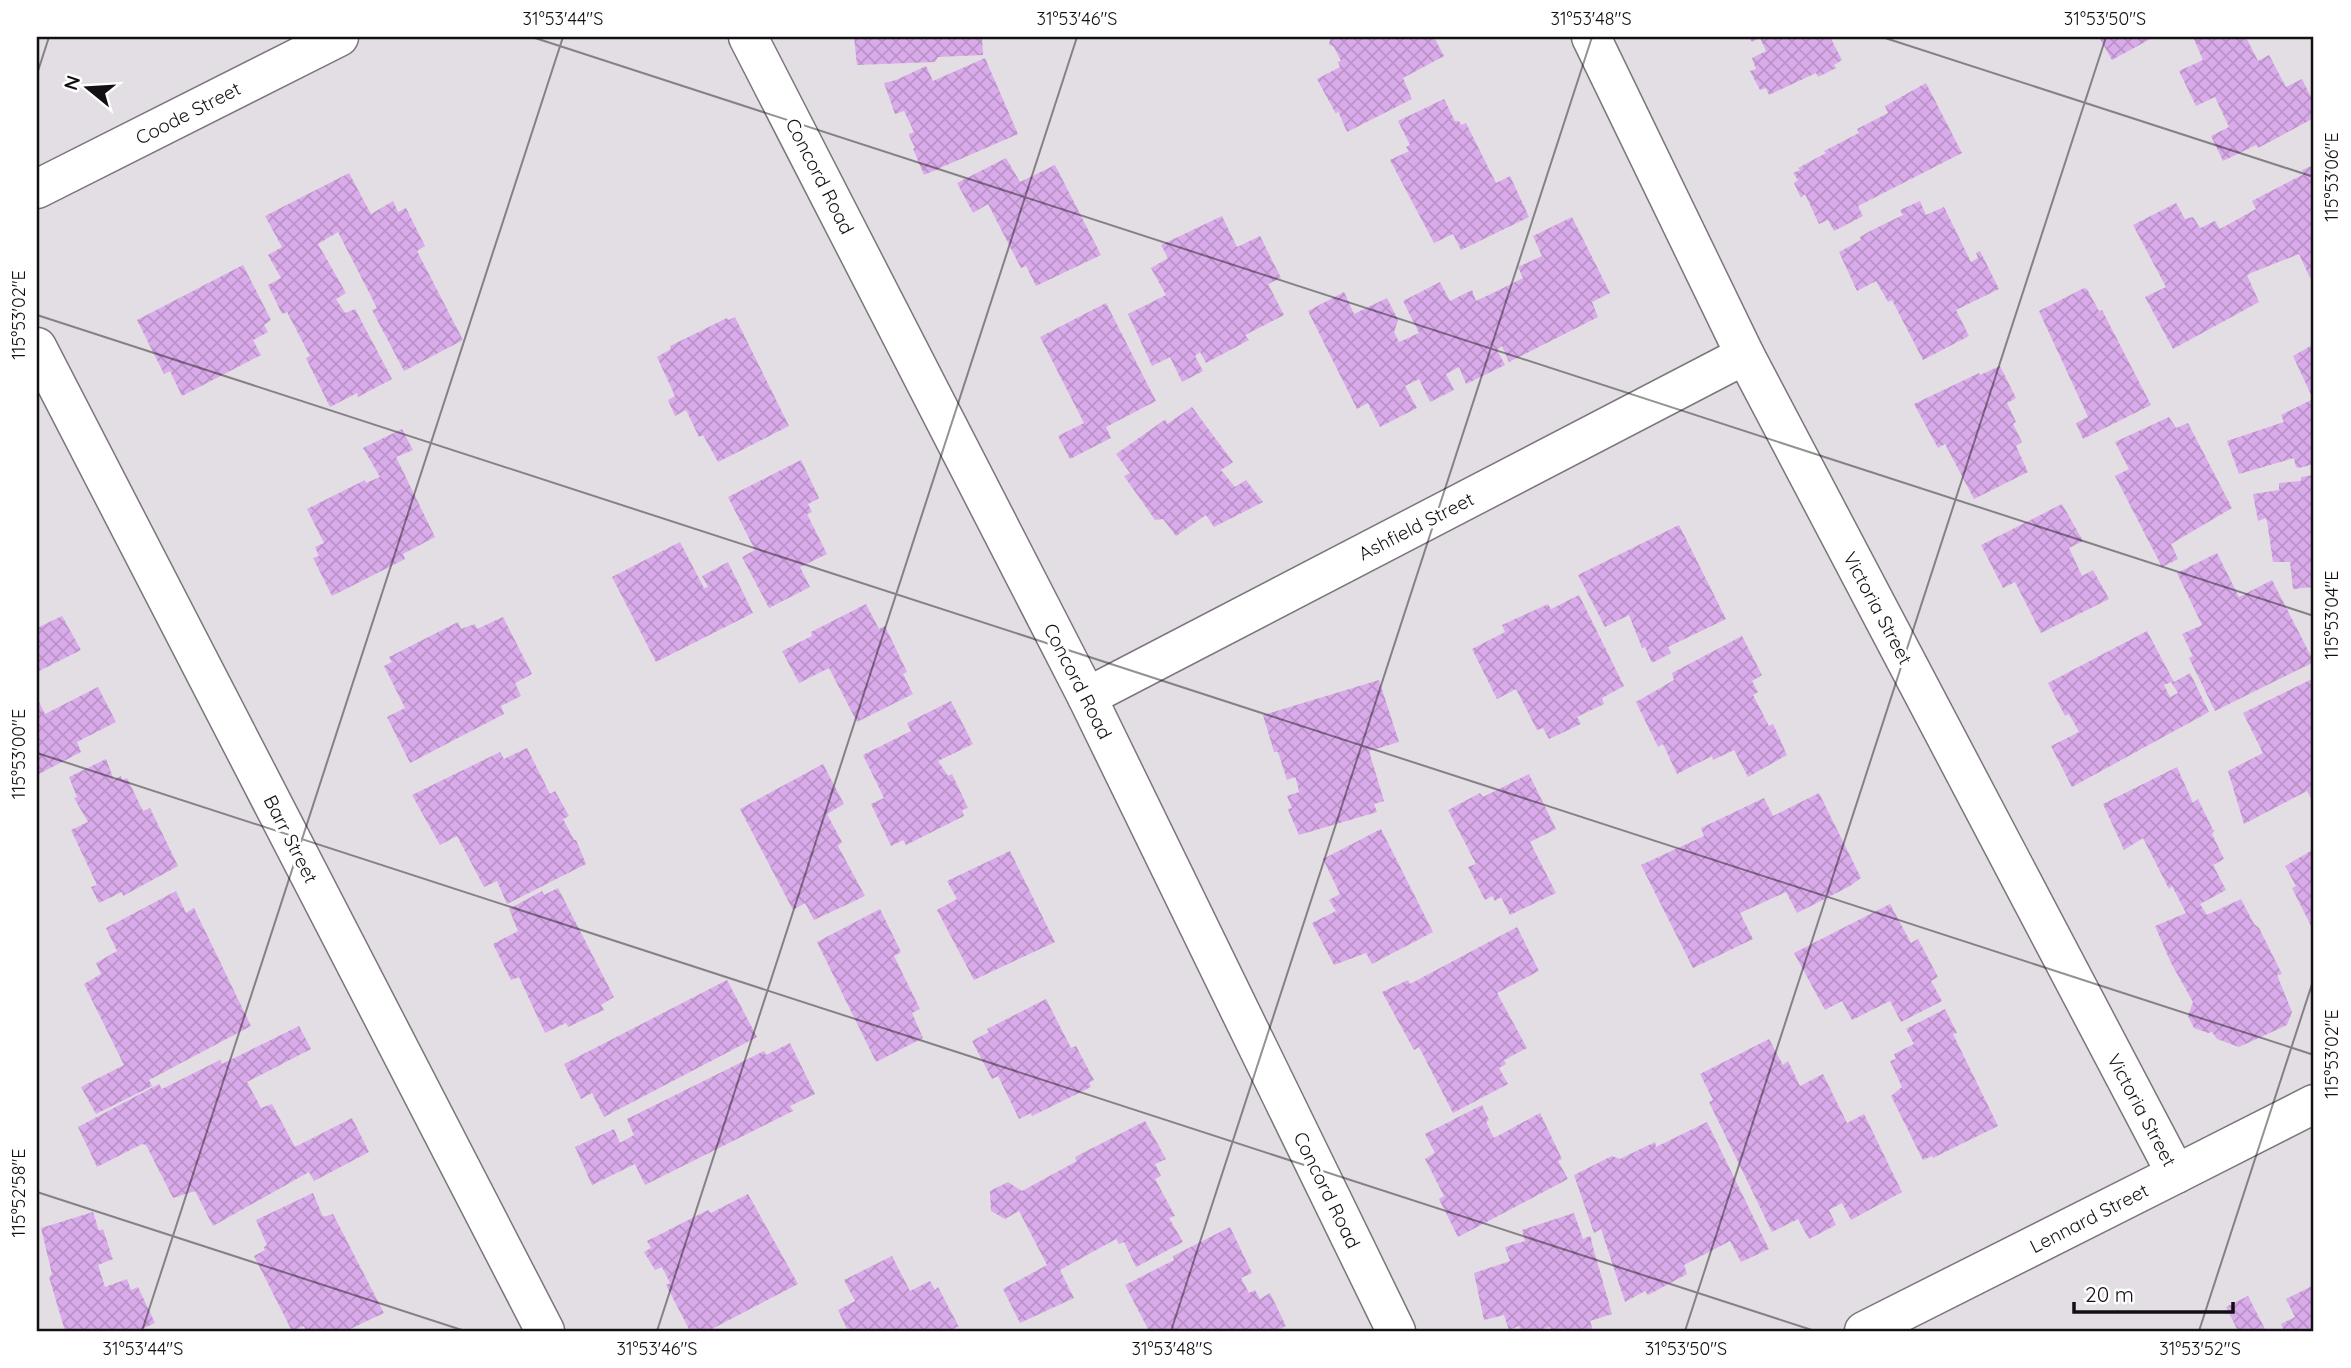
<svg xmlns="http://www.w3.org/2000/svg" width="2351" height="1368" viewBox="0 0 2351 1368" font-family="Quicksand,sans-serif">
  <style>
    .building { fill: url(#building-cross-hatch); fill-rule: evenodd }
    .lines { fill: none; stroke-linecap: round; stroke-linejoin: round }
    .minor-casing { stroke: #7a767b; stroke-width: 41 }
    .tertiary-casing { stroke: #7a767b; stroke-width: 41 }
    .minor { stroke: #fff; stroke-width: 38 }
    .tertiary { stroke: #fff; stroke-width: 38 }
    .ticks { fill: none; stroke: #121012; stroke-width: 2; stroke-opacity: 0.45 }
    .labels { text-anchor: middle; stroke-width: 6; stroke-linejoin: round; paint-order: stroke }
    .street-label { font-size: 19px; fill: #121012; stroke: #fff }
    .neatline { fill: none; stroke: #121012; stroke-width: 2.5 }
    .ticks-label { font-size: 18px; text-anchor: middle; fill: #121012 }
  </style>
  <defs>
    <pattern id="building-cross-hatch" width="8" height="8" patternUnits="userSpaceOnUse" patternTransform="scale(1.75)"><rect width="8" height="8" fill="#daabea"/><path d="M0 0l8 8M0 8l8-8" fill="none" stroke="#ba92c8"/></pattern>
  </defs>
  <rect width="100%" height="100%" fill="#e3dee4"/>
  <!-- building -->
  <g class="building">
    <path d="M854,37H982L983,55L938,57L935,62L857,65Z"/>
    <path d="M1331,37H1434L1444,56L1403,78L1412,99L1347,132L1338,111L1336,114L1317,79L1340,67L1338,62L1341,61L1334,47L1329,44Z"/>
    <path d="M1749,37H1830L1842,60L1834,65L1836,68L1818,77L1816,73L1769,95L1766,88L1760,90L1750,71L1756,69L1752,58L1766,51L1760,38L1752,42Z"/>
    <path d="M2099,37H2154L2112,60Z"/>
    <path d="M2193,37H2246L2258,61L2269,55L2286,87L2302,79L2314,103V118L2258,148L2256,145L2223,161L2211,136L2229,127L2215,97L2196,106L2179,71L2203,60Z"/>
    <path d="M985,58L1018,134L924,175L914,151L913,148H915L909,136V134L914,132L904,111L895,114L884,83L896,80L926,66L933,81Z"/>
    <path d="M1926,83L1962,153L1858,206L1863,216L1834,231L1828,220L1819,224L1805,194L1801,198L1794,183L1798,180L1793,173L1800,170L1798,168L1826,153L1824,151L1859,133L1857,129L1888,113L1885,106Z"/>
    <path d="M1444,99L1455,121H1459L1461,125L1466,123L1496,183L1510,176L1529,217L1461,250L1453,234L1434,243L1390,160L1409,151L1406,147L1410,145L1398,121Z"/>
    <path d="M1006,158L1020,182L1055,165L1101,255L1036,286L1026,266L1021,268L988,204L973,213L957,183Z"/>
    <path d="M2314,165V275L2310,278L2299,254L2251,273L2247,275L2259,302L2173,349L2145,297L2166,287L2133,225L2176,203L2185,219L2193,217L2200,228L2215,221L2220,229L2256,209L2252,201L2304,174L2302,170Z"/>
    <path d="M349,173L371,214L393,201L398,212L406,208L425,246L417,251L463,340L404,371L372,310L377,308L338,232L318,244L346,293L336,299L345,313L355,309L392,379L358,397L357,393L330,407L306,358L310,356L287,312L282,314L268,285L281,278L268,255L282,247L265,216Z"/>
    <path d="M1920,201L1926,215L1944,207L1971,262L1978,258L1976,253L1980,251L1999,289L1956,310L1969,336L1923,360L1892,300L1888,302L1876,281L1857,291L1839,252L1861,240L1860,237L1870,231L1903,215L1900,210Z"/>
    <path d="M1222,216L1237,247L1260,236L1281,278L1268,284L1284,315L1245,335L1249,340L1206,363L1200,352L1195,356L1203,371L1182,382L1170,357L1152,366L1128,314L1166,295L1151,268L1168,258L1161,245Z"/>
    <path d="M1572,217L1610,293L1592,302L1598,317L1509,362L1502,346L1499,348L1497,350L1505,365L1466,384L1459,367L1446,374L1454,390L1430,402L1419,379L1405,386L1417,408L1380,427L1368,403L1357,409L1308,311L1344,292L1354,314L1387,298L1398,320L1394,332L1399,342L1419,333L1403,301L1440,282L1450,301L1472,290L1476,301L1499,290L1523,278L1518,267L1542,256L1533,236Z"/>
    <path d="M243,265L271,320L264,325L268,332L253,340L261,355L182,396L170,371L164,374L137,320Z"/>
    <path d="M2084,288L2087,289L2099,311L2102,310L2151,405L2083,439L2076,423L2088,417L2039,311Z"/>
    <path d="M1106,303L1156,401L1106,427L1111,438L1070,459L1058,436L1084,423L1040,337Z"/>
    <path d="M735,317L789,426L718,462L703,435L699,437L686,410L675,416L668,400L675,396L657,357L671,349L670,346L727,318L729,320Z"/>
    <path d="M2314,344V464L2299,468L2296,467L2294,458L2239,474L2227,441L2284,422L2281,415L2313,399L2293,356Z"/>
    <path d="M2000,366L2016,398L2007,403L2016,422L2013,424L2022,442L2016,446L2028,472L1974,499L1945,444L1938,448L1914,404L1979,373L1980,375Z"/>
    <path d="M1192,407L1233,462L1221,470L1235,487L1246,480L1263,502L1214,527L1206,515L1176,536L1163,519L1155,520L1124,476L1130,473L1116,454L1163,421L1166,420L1167,424Z"/>
    <path d="M2169,417L2176,428L2188,423L2232,508L2171,544L2178,559L2162,567L2115,476L2129,469L2115,442Z"/>
    <path d="M402,429L413,450L396,457L435,537L403,554L405,559L332,596L313,558L319,556L315,547L324,543L307,509L365,480L366,483L380,477L363,448Z"/>
    <path d="M801,460L819,498L808,504L812,512L807,514L827,554L800,567L810,587L769,608L742,557L755,550L728,497Z"/>
    <path d="M2314,475V587L2293,589L2290,562H2273L2267,521L2266,518L2258,521L2253,494L2279,490V483L2301,481V477Z"/>
    <path d="M2062,504L2083,541L2069,548L2082,576L2093,570L2109,599L2041,633L2015,582L2003,588L1981,545Z"/>
    <path d="M1679,525L1726,619L1668,647L1671,653L1652,663L1645,647L1642,648L1629,615L1605,627L1578,575Z"/>
    <path d="M680,542L704,588L708,587L702,576L728,562L753,613L656,662L612,577Z"/>
    <path d="M2217,553L2239,597L2272,580L2314,662L2215,711L2189,658L2193,656L2182,634L2202,625L2177,573Z"/>
    <path d="M1579,595L1624,686L1602,698L1604,704L1577,717L1581,724L1549,739L1543,728L1537,730L1516,689L1497,699L1472,649L1505,632L1502,625L1548,604L1551,609Z"/>
    <path d="M866,604L879,629L885,626L907,672L903,674L913,694L857,722L829,668L799,683L782,651L812,636L811,632Z"/>
    <path d="M62,616L81,650L37,672V628Z"/>
    <path d="M503,617L532,674L515,683L521,696L501,706L504,714L410,763L387,717L405,708L384,666L392,662L389,657L458,622L461,629L475,624L477,629Z"/>
    <path d="M2147,631L2174,682L2190,673L2209,712L2072,787L2051,746L2079,732L2069,714L2065,716L2048,683ZM2171,682L2178,693L2170,697L2164,685Z"/>
    <path d="M1742,636L1762,675L1752,681L1758,692L1753,695L1769,726L1773,724L1787,755L1748,777L1734,750L1713,760L1712,756L1677,774L1663,744L1658,747L1636,702L1674,680L1672,673Z"/>
    <path d="M2314,678V799L2312,800L2307,791L2244,824L2228,771L2263,753L2243,713Z"/>
    <path d="M1379,680L1399,742L1369,751L1384,801L1374,804L1377,812L1299,835L1289,812L1288,809L1292,808L1287,796L1299,792L1296,779L1295,777L1287,780L1278,752H1274L1263,715Z"/>
    <path d="M98,687L116,722L77,742L81,752L37,775V703L39,702L45,714Z"/>
    <path d="M951,701L973,744L938,761L948,776L952,774L968,808L962,810L964,816L906,845L903,840L891,846L871,804L884,798L863,755L911,731L907,723Z"/>
    <path d="M527,748L550,794L555,791L569,816L563,819L574,840H576L586,864L507,904L497,881L484,887L457,836L440,845L412,795L500,752L504,759Z"/>
    <path d="M106,759L114,780L121,776L122,780L127,778L143,811L150,808L178,866L123,896L122,892L99,903L91,887L97,885L71,830L88,822L74,798L77,797L69,777Z"/>
    <path d="M823,764L844,804L827,814L842,842L838,846L865,896L814,920L805,903L793,910L740,809Z"/>
    <path d="M2177,767L2193,803L2198,799L2213,830H2215L2212,834L2224,859L2213,865L2226,890L2200,904L2207,915L2241,899L2254,924L2259,928L2282,974L2277,975L2292,1012L2287,1025L2239,1047L2217,1039L2212,1032L2208,1033L2194,1028L2188,1016L2193,1002L2171,963L2155,926L2186,913L2172,886L2169,889L2143,838L2124,850L2103,804Z"/>
    <path d="M1529,774L1556,829L1530,842L1556,893L1510,915L1501,897L1495,901L1492,896L1485,900L1468,867L1476,864L1448,810L1480,793L1483,797Z"/>
    <path d="M1819,793L1861,878L1850,886L1797,913L1786,892L1740,913L1753,939L1693,968L1641,865L1704,836L1701,828L1764,798L1773,816Z"/>
    <path d="M1381,829L1433,932L1372,964L1366,953L1334,965L1312,923L1336,911L1329,900L1340,894L1323,859Z"/>
    <path d="M2314,849V932L2292,888L2296,886L2285,866Z"/>
    <path d="M1010,851L1055,942L974,980L937,910L957,899L947,881Z"/>
    <path d="M558,888L614,997L601,1005L604,1010L568,1027L566,1023L545,1033L519,977L511,980L493,944L518,931L509,909L542,891L544,895Z"/>
    <path d="M176,891L186,913L194,908L251,1026L149,1080L152,1086L96,1114L81,1087L124,1065L84,984L101,974L96,963L117,951L106,928Z"/>
    <path d="M1890,904L1911,943L1918,939L1938,977L1931,981L1942,1001L1901,1022L1890,1001L1852,1020L1842,1001L1825,1010L1794,953Z"/>
    <path d="M880,909L901,952L894,956L920,1009L912,1013L923,1038L876,1062L817,942Z"/>
    <path d="M1517,927L1539,971L1497,993L1527,1048L1504,1060L1506,1064L1499,1068L1508,1084L1453,1113L1419,1047L1414,1050L1382,992L1408,980L1410,984Z"/>
    <path d="M727,980L757,1037L604,1117L592,1093L581,1099L564,1064Z"/>
    <path d="M1046,999L1071,1048L1076,1046L1094,1080L1089,1083L1091,1087L1032,1116L1031,1113L1019,1119L998,1076L992,1079L972,1041L989,1032L987,1029Z"/>
    <path d="M1945,1009L1957,1033L1953,1034L1998,1126L1933,1158L1932,1156L1923,1160L1891,1096L1902,1087L1890,1061L1896,1059L1894,1054L1914,1044L1906,1029Z"/>
    <path d="M299,1026L311,1049L247,1082L261,1108L272,1104L295,1147L352,1118L369,1152L314,1181L309,1172L213,1226L195,1191L173,1198L146,1145L142,1144L97,1167L78,1127L159,1084L162,1089L220,1060L222,1064Z"/>
    <path d="M1769,1039L1783,1065L1788,1061L1800,1086L1823,1074L1847,1123L1864,1114L1902,1192L1851,1220L1842,1203L1829,1210L1836,1225L1809,1239L1798,1219L1772,1232L1709,1102L1713,1100L1700,1074Z"/>
    <path d="M790,1043L815,1094L790,1106L793,1111L645,1185L635,1164L592,1185L575,1147L614,1129L620,1143L634,1135L627,1119L764,1051L766,1055Z"/>
    <path d="M1482,1105L1489,1120L1486,1122L1494,1138L1540,1113L1562,1159L1558,1161L1568,1179L1458,1237L1439,1199L1444,1196L1425,1159L1435,1153L1425,1134Z"/>
    <path d="M1145,1121L1166,1159L1155,1164L1161,1176L1155,1179L1175,1216L1169,1218L1183,1242L1136,1267L1124,1242L1119,1244L1116,1239L1060,1270L1074,1298L1020,1323L1003,1289L1047,1265L1019,1211L1005,1219L991,1211L990,1191L1008,1182L1022,1191L1077,1161L1075,1157Z"/>
    <path d="M1707,1122L1769,1249L1741,1262L1730,1241L1684,1265L1687,1274L1648,1295L1645,1291L1625,1302L1601,1229L1594,1233L1574,1175L1612,1156L1620,1159L1655,1142L1656,1147Z"/>
    <path d="M313,1193L323,1217L333,1214L384,1313L346,1331H306L304,1326L292,1331L254,1256L265,1250L264,1247L267,1245L256,1220Z"/>
    <path d="M748,1194L798,1284L708,1331H690L666,1285L670,1283L662,1267L655,1270L644,1252L651,1248L647,1241L708,1210L711,1213Z"/>
    <path d="M93,1212L99,1231L103,1229L112,1257L113,1259L98,1265L105,1287L127,1279L131,1290L138,1287L155,1323L142,1329V1331H65L49,1277L52,1274L41,1228Z"/>
    <path d="M1574,1213L1583,1239L1590,1236L1592,1240H1591L1612,1314L1590,1321L1593,1331H1552L1550,1327L1535,1331H1521L1519,1326L1509,1330L1504,1315L1484,1320L1474,1273L1510,1261L1505,1247L1525,1241L1522,1230Z"/>
    <path d="M1230,1227L1252,1273L1241,1278L1249,1293L1255,1290L1260,1299L1270,1293L1286,1326L1276,1331H1149L1125,1285L1174,1260L1173,1256Z"/>
    <path d="M892,1256L910,1291L930,1281L935,1290L938,1287L959,1327L954,1328L956,1331H848L838,1310L855,1301L844,1280Z"/>
    <path d="M2314,1285V1331H2284L2281,1324L2295,1317L2286,1299Z"/>
    <path d="M2248,1296L2266,1331H2231L2237,1329L2226,1307Z"/>
  </g>
  <g class="lines">
    <defs>
      <g id="minor">
        <path d="M748,37L1087,697L1396,1331"/>
        <path d="M37,189L339,37"/>
        <path d="M37,347L545,1331"/>
        <path d="M1087,697L1745,355"/>
        <path d="M2176,1174L2314,1104"/>
      </g>
      <path id="tertiary" d="M1591,37L1745,355L2176,1174L1864,1331"/>
    </defs>
    <!-- minor casing -->
    <use href="#minor" class="minor-casing"/>
    <!-- tertiary casing -->
    <use href="#tertiary" class="tertiary-casing"/>
    <!-- minor -->
    <use href="#minor" class="minor"/>
    <!-- tertiary -->
    <use href="#tertiary" class="tertiary"/>
  </g>
  <!-- ticks -->
  <path class="ticks" d="M532,37L2314,616M1882,37L2314,177M37,74L49,37M37,315L2314,1055M37,753L1815,1331M37,1192L465,1331M142,1331L563,37M657,1331L1077,37M1171,1331L1592,37M1685,1331L2106,37M2199,1331L2314,978"/>
  <g class="labels">
    <!-- street labels -->
    <g class="street-label">
      <text transform="translate(188 113) rotate(-27)" y="7">Coode Street</text>
      <text transform="translate(820 176) rotate(63)" y="7">Concord Road</text>
      <text transform="translate(1416 526) rotate(-27)" y="7">Ashfield Street</text>
      <text transform="translate(1878 608) rotate(62)" y="7">Victoria Street</text>
      <text transform="translate(1078 681) rotate(63)" y="7">Concord Road</text>
      <text transform="translate(291 839) rotate(63)" y="7">Barr Street</text>
      <text transform="translate(2142 1110) rotate(62)" y="7">Victoria Street</text>
      <text transform="translate(1327 1190) rotate(64)" y="7">Concord Road</text>
      <text transform="translate(2089 1218) rotate(-27)" y="7">Lennard Street</text>
    </g>
  </g>
  <!-- border -->
  <rect width="2351" height="1368" fill="none" stroke="#ffffff" stroke-width="77"/>
  <!-- north arrow -->
  <g transform="translate(88 88) rotate(288)" stroke="#ffffff" stroke-width="5" paint-order="stroke">
  <path d="M0-5L12 26L0 18L-12 26Z" fill="#121012"/>
  <text y="-10" font-size="19" font-weight="bold" text-anchor="middle" fill="#121012">N</text>
  </g>
  <!-- scale -->
  <path d="M2074 1302v10h159v-10" fill="none" stroke="#121012" stroke-width="3.5"/>
  <text x="2085" y="1302" font-size="21" fill="#121012" stroke="#ffffff" stroke-width="5" paint-order="stroke">20 m</text>
  <rect x="38" y="38" width="2274" height="1292" class="neatline"/>
  <g class="ticks-label">
    <text x="563" y="25">31°53'44"S</text>
    <text x="1077" y="25">31°53'46"S</text>
    <text x="1591" y="25">31°53'48"S</text>
    <text x="2105" y="25">31°53'50"S</text>
    <text transform="translate(2332 177) rotate(-90)" y="6">115°53'06"E</text>
    <text transform="translate(19 315) rotate(-90)" y="6">115°53'02"E</text>
    <text transform="translate(2332 615) rotate(-90)" y="6">115°53'04"E</text>
    <text transform="translate(19 754) rotate(-90)" y="6">115°53'00"E</text>
    <text transform="translate(2332 1054) rotate(-90)" y="6">115°53'02"E</text>
    <text transform="translate(19 1193) rotate(-90)" y="6">115°52'58"E</text>
    <text x="143" y="1355">31°53'44"S</text>
    <text x="657" y="1355">31°53'46"S</text>
    <text x="1172" y="1355">31°53'48"S</text>
    <text x="1686" y="1355">31°53'50"S</text>
    <text x="2200" y="1355">31°53'52"S</text>
  </g>
</svg>
